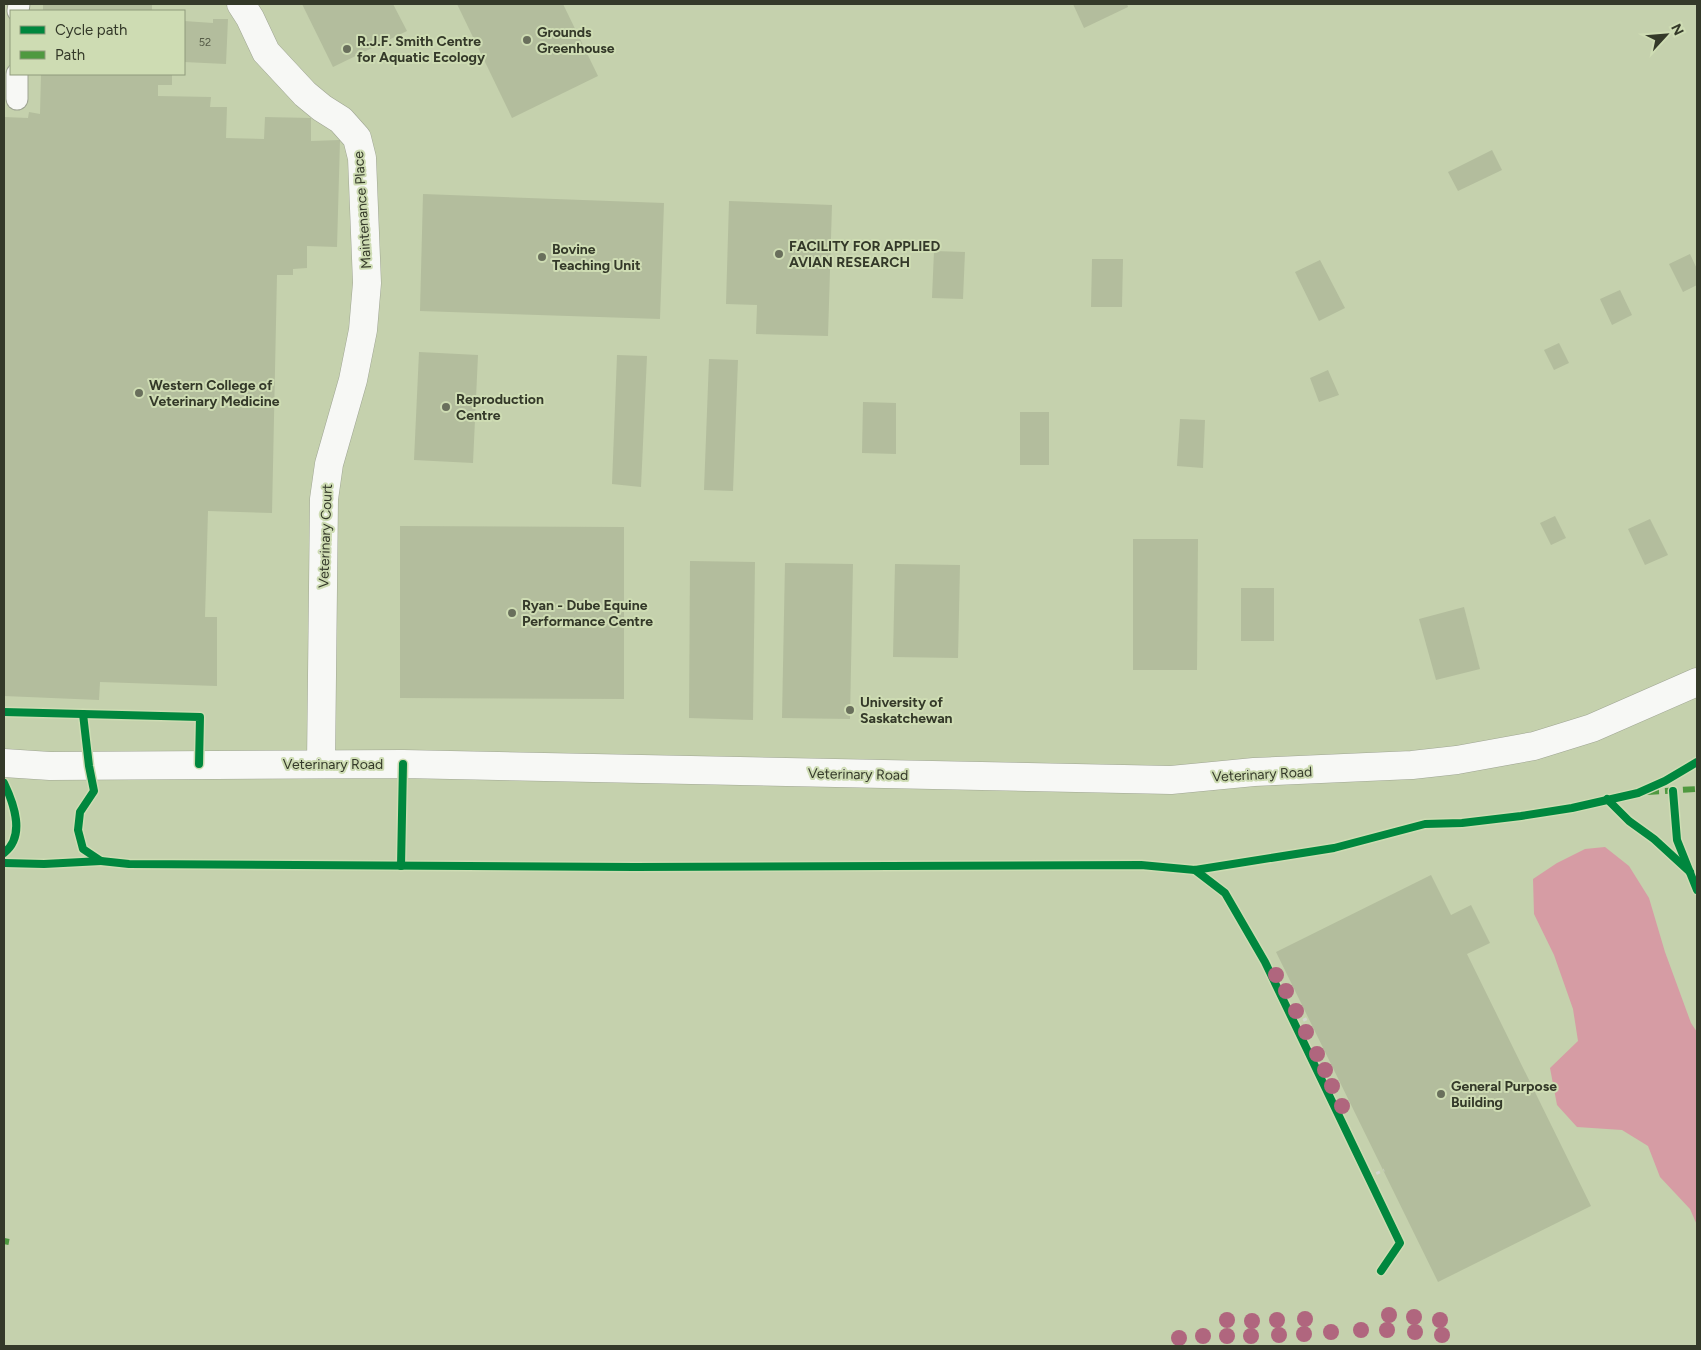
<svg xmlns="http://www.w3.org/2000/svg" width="1701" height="1350" viewBox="0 0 1701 1350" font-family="Figtree,sans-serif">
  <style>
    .built { fill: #c5d1ad; fill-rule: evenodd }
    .forest { fill: #d69ca4 }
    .building { fill: #b3bd9d }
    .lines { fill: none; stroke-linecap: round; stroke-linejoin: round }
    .service-casing { stroke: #9fa593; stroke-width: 23 }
    .minor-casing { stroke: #9fa593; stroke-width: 29 }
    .path { stroke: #d3d5ce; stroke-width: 3; stroke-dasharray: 4 4; stroke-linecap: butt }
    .service { stroke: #f7f8f5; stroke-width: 21 }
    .minor { stroke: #f7f8f5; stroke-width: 28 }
    .quiet { stroke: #4f9940; stroke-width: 6; stroke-dasharray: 12 6; stroke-linecap: butt }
    .cycleway-casing { stroke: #cedcb3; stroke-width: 11 }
    .cycleway { stroke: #00873e; stroke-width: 8 }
    .tree { fill: #b0667e }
    .poi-dot { fill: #696f5c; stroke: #cedcb3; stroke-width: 2 }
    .labels { text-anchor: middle; stroke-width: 4; stroke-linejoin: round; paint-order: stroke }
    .number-label { font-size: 11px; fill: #545a46 }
    .poi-label { font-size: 14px; font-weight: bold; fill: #343929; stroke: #cedcb3; text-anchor: start }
    .street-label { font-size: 14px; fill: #343929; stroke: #cedcb3 }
  </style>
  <rect width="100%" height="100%" fill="#cbd3bc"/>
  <!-- built -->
  <path class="built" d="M4,4H1697V1346H4ZM11,11H184V74H11Z"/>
  <!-- forest -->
  <path class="forest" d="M1605,847L1629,866L1649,898L1665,952L1691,1023L1697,1032V1225L1690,1209L1660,1177L1648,1146L1622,1130L1577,1127L1557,1105L1550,1068L1578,1041L1573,1009L1554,955L1534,914L1533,879L1557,863L1585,849Z"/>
  <!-- building -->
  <g class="building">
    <rect x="43" y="4" width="109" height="7"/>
    <path d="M302,4H393L407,31L333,67Z"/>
    <path d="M457,4H563L598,76L512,118Z"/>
    <path d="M1073,4H1127L1128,7L1084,28Z"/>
    <path d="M213,19H228L226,64L184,62V21L213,23Z"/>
    <path d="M41,74H172V85H158V96L211,97L210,107H227L226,138L264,139L265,117L311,118V141L340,140L337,247L307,246V268L293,269V275H277L272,513L208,511L205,617H217V686L100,682L99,700L4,696V117L28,118L29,112L40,114Z"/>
    <path d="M1492,150L1502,170L1458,191L1448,172Z"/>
    <path d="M423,194L664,203L660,319L420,311Z"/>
    <path d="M729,201L832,205L828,336L756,334L757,305L726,304Z"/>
    <path d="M934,251L965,252L963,299L932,298Z"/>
    <path d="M1690,254L1697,269V285L1683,292L1669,264Z"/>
    <path d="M1092,259H1123L1122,307H1091Z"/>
    <path d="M1320,260L1345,308L1319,321L1295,272Z"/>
    <path d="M1620,290L1632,315L1612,325L1600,299Z"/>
    <path d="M1559,343L1569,363L1554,370L1544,350Z"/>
    <path d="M419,352L478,355L473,463L414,460Z"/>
    <path d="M617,355L647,356L641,487L612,484Z"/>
    <path d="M709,359L738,360L733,491L704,490Z"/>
    <path d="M1328,370L1339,395L1319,402L1310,378Z"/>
    <path d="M863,402L896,403V454L862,453Z"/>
    <rect x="1020" y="412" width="29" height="53"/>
    <path d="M1180,419L1205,420L1203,468L1177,466Z"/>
    <path d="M1555,516L1566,538L1551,545L1540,523Z"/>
    <path d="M1650,519L1668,555L1645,565L1628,529Z"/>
    <path d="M400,526L624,527V699L400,698Z"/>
    <path d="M1133,539H1198L1197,670H1133Z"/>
    <path d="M690,561L755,562L753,720L689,718Z"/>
    <path d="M785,563L853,564L850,719L782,718Z"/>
    <path d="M895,564L960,565L958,658L893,657Z"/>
    <rect x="1241" y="588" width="33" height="53"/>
    <path d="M1464,607L1480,669L1436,680L1419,619Z"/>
    <path d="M1431,875L1451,915L1471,905L1490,943L1467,954L1591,1206L1438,1282L1276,952Z"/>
  </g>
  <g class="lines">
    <defs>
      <g id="service">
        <path d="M18,11L19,4"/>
        <path d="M17,99V74"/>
      </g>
      <g id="minor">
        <path d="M241,4L250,18L266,52L305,94L322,108L341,120L357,138L362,158L367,283L363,330L353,380L329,464L324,499L321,764"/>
        <path d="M4,763L50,766L403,764L1171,780L1254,772L1412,765L1457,760L1534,746L1592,728L1697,682"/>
      </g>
    </defs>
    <!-- service casing -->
    <use href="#service" class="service-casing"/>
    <!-- minor casing -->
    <use href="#minor" class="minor-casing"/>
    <!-- path -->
    <g class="path">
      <path d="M1296,1024L1308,1018"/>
      <path d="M1369,1177L1384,1170"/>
    </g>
    <!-- service -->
    <use href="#service" class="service"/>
    <!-- minor -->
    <use href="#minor" class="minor"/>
    <!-- quiet -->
    <g class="quiet">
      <path d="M1647,792L1697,789"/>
      <path d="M4,1241L9,1242"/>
    </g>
    <defs>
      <g id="cycleway">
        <path d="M4,712L200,717L199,764"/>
        <path d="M83,714L89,766L94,791L80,812L78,830L83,849L101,861L129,864L635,867L1141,865L1195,870L1334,848L1425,824L1462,823L1521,816L1572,808L1638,793L1665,781L1697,762"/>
        <path d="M4,783C14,804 26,836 4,853"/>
        <path d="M1673,791L1677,840L1697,890"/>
        <path d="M1607,799L1629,821L1654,839L1690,872"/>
        <path d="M4,863L44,864L101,861"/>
        <path d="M401,866L403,764"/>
        <path d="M1195,870L1225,893L1265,962L1400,1243L1381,1271"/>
      </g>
    </defs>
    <!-- cycleway casing -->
    <use href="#cycleway" class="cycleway-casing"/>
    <!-- cycleway -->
    <use href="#cycleway" class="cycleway"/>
  </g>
  <!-- trees -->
  <g class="tree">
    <circle cx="1276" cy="975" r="8"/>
    <circle cx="1286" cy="991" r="8"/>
    <circle cx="1296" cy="1011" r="8"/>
    <circle cx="1306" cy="1032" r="8"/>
    <circle cx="1317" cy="1054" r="8"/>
    <circle cx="1325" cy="1070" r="8"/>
    <circle cx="1332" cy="1086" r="8"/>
    <circle cx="1342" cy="1106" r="8"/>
    <circle cx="1389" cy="1315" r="8"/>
    <circle cx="1414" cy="1317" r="8"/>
    <circle cx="1305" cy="1319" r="8"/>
    <circle cx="1227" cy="1320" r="8"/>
    <circle cx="1277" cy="1320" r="8"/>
    <circle cx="1440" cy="1320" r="8"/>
    <circle cx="1252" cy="1321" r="8"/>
    <circle cx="1361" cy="1330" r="8"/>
    <circle cx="1387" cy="1330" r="8"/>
    <circle cx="1331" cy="1332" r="8"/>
    <circle cx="1415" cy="1332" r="8"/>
    <circle cx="1304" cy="1334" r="8"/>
    <circle cx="1279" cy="1335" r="8"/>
    <circle cx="1442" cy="1335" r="8"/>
    <circle cx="1203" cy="1336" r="8"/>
    <circle cx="1227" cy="1336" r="8"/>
    <circle cx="1251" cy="1336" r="8"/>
    <circle cx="1179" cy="1338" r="8"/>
  </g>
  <!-- markers -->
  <g class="poi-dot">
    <circle cx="527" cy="40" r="5"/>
    <circle cx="347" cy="49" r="5"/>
    <circle cx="779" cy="254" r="5"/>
    <circle cx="542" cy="257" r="5"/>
    <circle cx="139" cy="393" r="5"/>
    <circle cx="446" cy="407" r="5"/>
    <circle cx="512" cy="613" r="5"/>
    <circle cx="850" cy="710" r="5"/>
    <circle cx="1441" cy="1094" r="5"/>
  </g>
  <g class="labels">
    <!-- number labels -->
    <g class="number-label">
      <text x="205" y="46">52</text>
    </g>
    <!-- poi labels -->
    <g class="poi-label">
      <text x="537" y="37">Grounds<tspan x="537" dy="16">Greenhouse</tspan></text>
      <text x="357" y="46">R.J.F. Smith Centre<tspan x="357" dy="16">for Aquatic Ecology</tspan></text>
      <text x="789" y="251">FACILITY FOR APPLIED<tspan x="789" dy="16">AVIAN RESEARCH</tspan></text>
      <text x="552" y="254">Bovine<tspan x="552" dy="16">Teaching Unit</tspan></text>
      <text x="149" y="390">Western College of<tspan x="149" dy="16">Veterinary Medicine</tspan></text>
      <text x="456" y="404">Reproduction<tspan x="456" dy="16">Centre</tspan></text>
      <text x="522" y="610">Ryan - Dube Equine<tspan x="522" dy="16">Performance Centre</tspan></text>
      <text x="860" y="707">University of<tspan x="860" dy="16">Saskatchewan</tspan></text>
      <text x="1451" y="1091">General Purpose<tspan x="1451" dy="16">Building</tspan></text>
    </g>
    <!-- street labels -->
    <g class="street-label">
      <text transform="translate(362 210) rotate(-94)" y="5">Maintenance Place</text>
      <text transform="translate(325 536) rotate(-88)" y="5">Veterinary Court</text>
      <text x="333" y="769">Veterinary Road</text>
      <text transform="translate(858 774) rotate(1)" y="5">Veterinary Road</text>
      <text transform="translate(1262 774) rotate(-3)" y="5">Veterinary Road</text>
    </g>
  </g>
  <!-- border -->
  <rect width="1701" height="1350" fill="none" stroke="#343929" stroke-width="10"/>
  <!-- legend -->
  <rect x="10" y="10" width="175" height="65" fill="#cedcb3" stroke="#909b7c"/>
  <rect x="20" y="26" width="25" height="8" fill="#00873e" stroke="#909b7c"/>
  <text x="55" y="35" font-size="15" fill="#343929">Cycle path</text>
  <rect x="20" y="51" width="25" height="8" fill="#4f9940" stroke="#909b7c"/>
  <text x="55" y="60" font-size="15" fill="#343929">Path</text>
  <!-- north arrow -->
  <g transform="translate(1666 35) rotate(64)" stroke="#cedcb3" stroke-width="4" paint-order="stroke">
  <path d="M0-4L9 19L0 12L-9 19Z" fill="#343929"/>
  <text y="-8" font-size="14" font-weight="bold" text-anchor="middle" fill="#343929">N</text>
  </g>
</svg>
